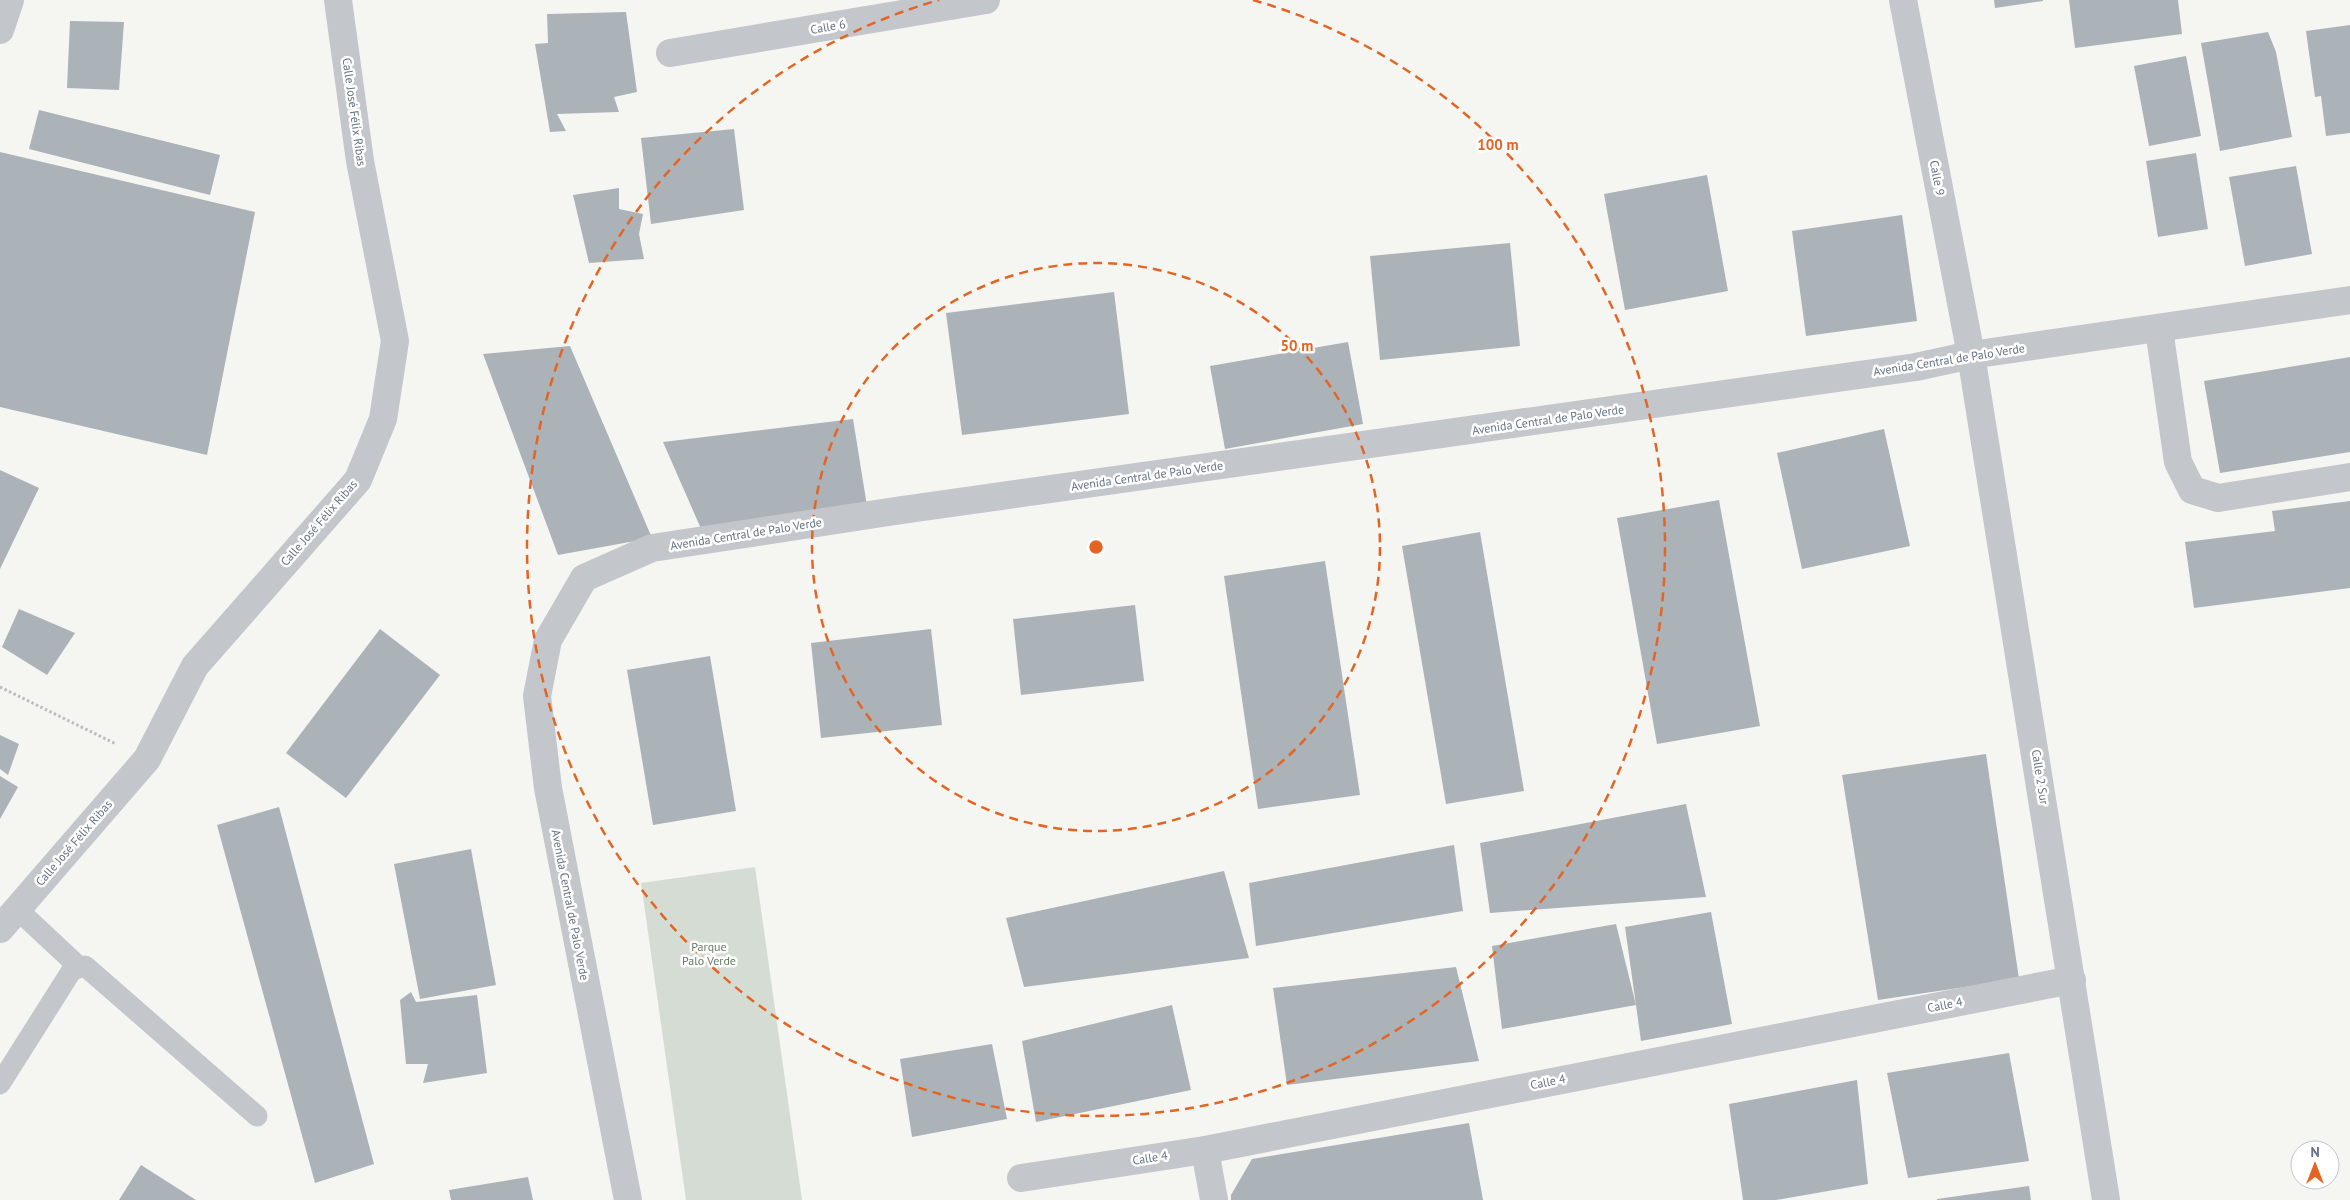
<svg xmlns="http://www.w3.org/2000/svg" width="2350" height="1200" viewBox="0 0 2350 1200" font-family="'PT Sans',sans-serif">
  <style>
    .green { fill: #d5dcd3 }
    .building { fill: #abb2b8 }
    .lines { fill: none; stroke-linecap: round; stroke-linejoin: round }
    .path { stroke: #bbbdbf; stroke-width: 3; stroke-dasharray: 2.5 2.5; stroke-linecap: butt }
    .service { stroke: #c3c6ca; stroke-width: 21 }
    .minor { stroke: #c3c6ca; stroke-width: 28 }
    .tertiary { stroke: #c3c6ca; stroke-width: 28 }
    .ring { fill: none; stroke: #e46523; stroke-width: 2.5; stroke-dasharray: 9 6 }
    .labels { text-anchor: middle; stroke-width: 5; stroke-linejoin: round; paint-order: stroke }
    .street-label { font-size: 12px; fill: #647283; stroke: #fff }
    .park-label { font-size: 12px; fill: #657a63; stroke: #fff }
    .centre { fill: #e46523; stroke: #fff; stroke-width: 2.5 }
    .ring-label { font-size: 15px; text-anchor: middle; font-weight: bold; fill: #e46523; stroke: #fff; stroke-width: 5; stroke-linejoin: round; paint-order: stroke }
  </style>
  <rect width="100%" height="100%" fill="#f5f6f2"/>
  <!-- green -->
  <path class="green" d="M755,867L802,1200H686L641,883Z"/>
  <!-- building -->
  <g class="building">
    <path d="M1994,0H2043V1L1995,8Z"/>
    <path d="M2069,0H2178L2182,34L2075,48Z"/>
    <path d="M626,12L637,92L614,97L619,112L557,114L566,131L550,132L535,44L548,43L547,14Z"/>
    <path d="M70,21L124,22L119,90L67,88Z"/>
    <path d="M2350,25V133L2326,136L2321,96L2315,97L2306,31Z"/>
    <path d="M2268,32L2276,52L2292,137L2220,151L2201,43Z"/>
    <path d="M2186,56L2201,136L2149,146L2134,66Z"/>
    <path d="M39,110L220,155L210,195L29,149Z"/>
    <path d="M734,129L744,210L651,224L641,138Z"/>
    <path d="M0,152L255,212L207,455L0,407Z"/>
    <path d="M2196,153L2208,229L2158,237L2146,161Z"/>
    <path d="M2296,166L2312,254L2245,266L2229,177Z"/>
    <path d="M1707,175L1728,291L1625,310L1604,194Z"/>
    <path d="M619,188V209L643,214L639,234L644,259L589,263L573,195Z"/>
    <path d="M1902,215L1917,321L1806,336L1792,231Z"/>
    <path d="M1510,243L1520,346L1380,360L1370,256Z"/>
    <path d="M1114,292L1129,414L962,435L946,313Z"/>
    <path d="M1348,342L1363,424L1225,449L1210,366Z"/>
    <path d="M570,346L652,538L558,555L483,354Z"/>
    <path d="M2350,357V452L2220,473L2204,381Z"/>
    <path d="M853,419L867,506L702,531L663,442Z"/>
    <path d="M1884,429L1910,546L1802,569L1777,453Z"/>
    <path d="M0,470L39,488L0,569Z"/>
    <path d="M1719,500L1760,726L1657,744L1617,518Z"/>
    <path d="M2350,501V588L2194,608L2185,542L2275,531L2272,511Z"/>
    <path d="M1480,532L1524,791L1446,804L1402,546Z"/>
    <path d="M1325,561L1360,795L1258,809L1224,576Z"/>
    <path d="M1135,605L1144,681L1021,695L1013,619Z"/>
    <path d="M19,609L75,633L47,675L2,647Z"/>
    <path d="M380,629L440,675L346,798L286,753Z"/>
    <path d="M931,629L942,725L821,738L811,643Z"/>
    <path d="M710,656L736,811L653,825L627,670Z"/>
    <path d="M0,735L19,744L8,775L0,769Z"/>
    <path d="M1986,754L2019,979L1878,1000L1842,775Z"/>
    <path d="M0,776L18,787L0,819Z"/>
    <path d="M1686,804L1706,897L1490,913L1480,843Z"/>
    <path d="M279,807L374,1164L315,1183L217,825Z"/>
    <path d="M1454,845L1463,911L1256,946L1249,883Z"/>
    <path d="M471,849L496,985L420,999L394,864Z"/>
    <path d="M1224,871L1249,958L1024,987L1006,918Z"/>
    <path d="M1711,912L1732,1024L1641,1041L1625,927Z"/>
    <path d="M1616,924L1636,1005L1502,1029L1492,946Z"/>
    <path d="M1456,967L1479,1061L1287,1085L1273,988Z"/>
    <path d="M411,992L416,1002L477,995L487,1073L423,1083L428,1064H406L400,1000Z"/>
    <path d="M1172,1005L1191,1090L1036,1122L1022,1041Z"/>
    <path d="M992,1044L1007,1119L912,1137L900,1059Z"/>
    <path d="M2009,1053L2029,1161L1908,1178L1887,1073Z"/>
    <path d="M1857,1080L1868,1184L1776,1200H1743L1729,1104Z"/>
    <path d="M1469,1123L1483,1200H1231V1195L1252,1159Z"/>
    <path d="M141,1165L196,1200H119Z"/>
    <path d="M528,1177L533,1200H451L449,1190Z"/>
    <path d="M2029,1186L2031,1200H1937V1199Z"/>
  </g>
  <g class="lines">
    <!-- path -->
    <path class="path" d="M0,687L116,744"/>
    <!-- service -->
    <g class="service">
      <path d="M17,909L78,966"/>
      <path d="M0,1084L72,970L85,966L257,1116"/>
    </g>
    <!-- minor -->
    <g class="minor">
      <path d="M1903,0L1971,355L2106,1200"/>
      <path d="M0,30L10,0"/>
      <path d="M670,53L986,0"/>
      <path d="M2159,329L2178,462L2192,490L2218,498L2350,477"/>
      <path d="M0,929L147,759L195,666L358,480L383,419L395,341L360,161L338,0"/>
      <path d="M1205,1150L1214,1200"/>
      <path d="M1021,1178L1205,1150L2072,980"/>
    </g>
    <!-- tertiary -->
    <path class="tertiary" d="M628,1200L548,788L537,696L548,640L584,578L652,548L902,510L1916,367L1971,355L2350,300"/>
  </g>
  <!-- distance rings -->
  <g class="ring">
    <circle cx="1096" cy="547" r="284"/>
    <path d="M1253 0A569 569 0 1 1 939 0"/>
  </g>
  <g class="labels">
    <!-- street labels -->
    <g class="street-label">
      <text transform="translate(828 27) rotate(-10)" y="4">Calle 6</text>
      <text transform="translate(354 112) rotate(82)" y="4">Calle José Félix Ribas</text>
      <text transform="translate(1937 178) rotate(79)" y="4">Calle 9</text>
      <text transform="translate(1949 360) rotate(-9)" y="4">Avenida Central de Palo Verde</text>
      <text transform="translate(1548 420) rotate(-8)" y="4">Avenida Central de Palo Verde</text>
      <text transform="translate(1147 476) rotate(-8)" y="4">Avenida Central de Palo Verde</text>
      <text transform="translate(319 523) rotate(-49)" y="4">Calle José Félix Ribas</text>
      <text transform="translate(746 534) rotate(-9)" y="4">Avenida Central de Palo Verde</text>
      <text transform="translate(2040 777) rotate(81)" y="4">Calle 2 Sur</text>
      <text transform="translate(74 843) rotate(-49)" y="4">Calle José Félix Ribas</text>
      <text transform="translate(570 905) rotate(79)" y="4">Avenida Central de Palo Verde</text>
      <text transform="translate(1945 1005) rotate(-11)" y="4">Calle 4</text>
      <text transform="translate(1548 1082) rotate(-11)" y="4">Calle 4</text>
      <text transform="translate(1150 1158) rotate(-9)" y="4">Calle 4</text>
    </g>
    <!-- park labels -->
    <g class="park-label">
      <text x="709" y="951">Parque<tspan x="709" dy="14">Palo Verde</tspan></text>
    </g>
  </g>
  <circle cx="1096" cy="547" r="8" class="centre"/>
  <g class="ring-label">
    <text x="1498" y="150">100 m</text>
    <text x="1297" y="351">50 m</text>
  </g>
  <!-- north arrow -->
  <g transform="translate(2315 1165)"><circle r="24" fill="#ffffff" stroke="#c1c7cd"/>
  <path d="M0-4L9 19L0 12L-9 19Z" fill="#e46523"/>
  <text y="-8" font-size="14" font-weight="bold" text-anchor="middle" fill="#647283">N</text>
  </g>
</svg>
